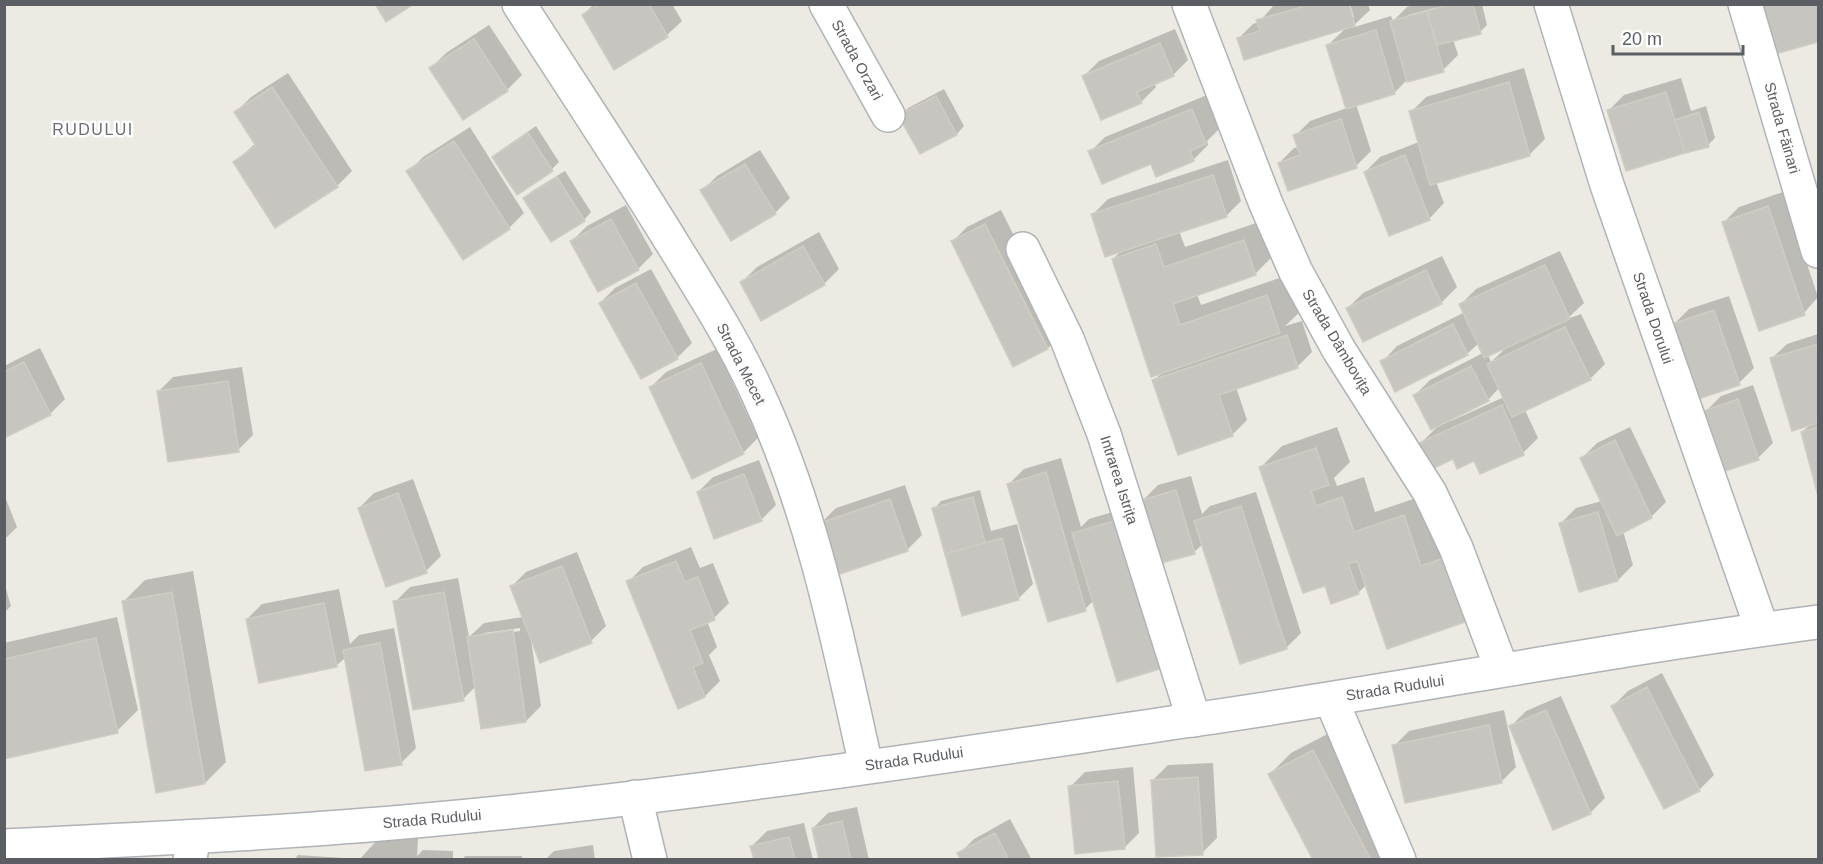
<svg xmlns="http://www.w3.org/2000/svg" width="1823" height="864" viewBox="0 0 1823 864" font-family="Arial,sans-serif">
  <style>
    .shadow { fill: #0003; fill-rule: evenodd }
    .building { fill: #c7c5c0; stroke: #d0ccc2; stroke-width: 1.5 }
    .lines { fill: none; stroke-linecap: round; stroke-linejoin: round }
    .street-casing { stroke: #b0b3b7; stroke-width: 36 }
    .secondary-casing { stroke: #afb2b6; stroke-width: 36 }
    .street { stroke: #fff; stroke-width: 33 }
    .secondary { stroke: #fff; stroke-width: 33 }
    .labels { text-anchor: middle; stroke-width: 5; stroke-linejoin: round; paint-order: stroke }
    .street-label { font-size: 15px; fill: #5b5e62; stroke: #fff }
    .neighbourhood-label { font-size: 16px; letter-spacing: 1.5px; fill: #6c7074; stroke: #fff }
  </style>
  <rect width="100%" height="100%" fill="#eceae3"/>
  <!-- shadow -->
  <g class="shadow">
    <path d="M594,4H672L682,21L667,35L614,68L583,15Z"/>
    <path d="M1277,4H1347L1351,17H1354L1350,4H1368L1370,10L1351,28L1391,16L1393,21L1407,7L1415,4H1482L1487,25L1480,32L1453,39L1458,55L1443,70L1407,80L1395,92L1356,104L1371,151L1356,166L1279,163L1294,148L1299,147L1295,136L1310,121L1347,108L1328,45L1347,27L1238,39L1253,24L1259,22L1273,6ZM1434,8L1435,11L1408,18V15Z"/>
    <path d="M489,25L522,75L507,90L431,68L446,53Z"/>
    <path d="M1175,29L1188,60L1173,75L1154,83L1156,87L1141,102L1084,76L1099,61Z"/>
    <path d="M1524,68L1545,139L1530,154L1436,182L1444,203L1429,219L1365,172L1380,157L1419,142L1411,112L1426,97Z"/>
    <path d="M288,73L352,171L337,186L235,162L256,143L236,112L251,97Z"/>
    <path d="M1681,78L1691,111L1706,106L1715,138L1708,145L1684,152L1609,110L1624,95Z"/>
    <path d="M944,89L964,126L957,134L920,152L900,115L908,108Z"/>
    <path d="M1207,95L1220,128L1207,141L1208,145L1193,160L1152,162L1090,152L1105,137Z"/>
    <path d="M536,126L559,162L552,169L517,192L494,157L501,150Z"/>
    <path d="M470,127L524,213L509,228L408,172L423,157Z"/>
    <path d="M760,150L790,198L775,213L702,191L717,176Z"/>
    <path d="M1228,160L1241,201L1226,216L1179,231L1185,247L1265,220L1276,253L1255,274L1197,294L1201,305L1288,275L1301,311L1285,326L1302,321L1312,352L1297,367L1236,387L1247,420L1232,435L1154,380L1163,372L1113,259L1123,249L1093,214L1108,199Z"/>
    <path d="M565,171L591,212L584,220L525,198L532,191Z"/>
    <path d="M1783,192L1818,297L1804,313L1724,222L1739,207Z"/>
    <path d="M626,205L653,254L638,269L572,241L587,226Z"/>
    <path d="M1001,210L1063,333L1048,348L1014,365L952,242L967,227Z"/>
    <path d="M819,232L839,269L824,284L742,282L757,267Z"/>
    <path d="M1560,251L1584,303L1567,319L1581,314L1605,364L1590,379L1525,410L1538,438L1523,453L1475,459L1454,457L1421,443L1439,425L1415,395L1430,380L1483,353L1479,343L1467,354L1382,362L1397,346L1465,312L1461,304L1476,289ZM1508,346L1491,362L1488,355ZM1500,387L1504,397L1451,421L1450,419L1488,400Z"/>
    <path d="M1442,256L1457,287L1442,302L1363,340L1348,308L1363,293Z"/>
    <path d="M651,269L692,343L677,358L642,377L600,303L615,288Z"/>
    <path d="M1729,296L1754,368L1739,383L1674,324L1689,309Z"/>
    <path d="M1818,334V490L1802,432L1811,424L1771,359L1787,344Z"/>
    <path d="M40,348L65,399L50,414L4,437V366Z"/>
    <path d="M717,349L758,438L743,453L651,387L666,372Z"/>
    <path d="M242,367L253,435L238,450L158,392L173,377Z"/>
    <path d="M1753,385L1773,443L1758,458L1706,411L1721,396Z"/>
    <path d="M1337,427L1350,462L1334,478L1337,486L1364,477L1375,512L1425,495L1486,600L1465,621L1388,647L1367,584L1358,593L1326,584L1261,467L1282,446Z"/>
    <path d="M1630,427L1666,502L1651,517L1623,531L1633,565L1618,580L1580,591L1561,523L1576,508L1602,501L1582,458L1597,443Z"/>
    <path d="M1061,458L1081,527L1089,519L1133,506L1094,600L1085,609L1009,484L1024,469Z"/>
    <path d="M759,460L776,505L761,520L698,492L713,477Z"/>
    <path d="M1191,476L1202,514L1210,506L1256,492L1301,633L1286,648L1203,544L1194,552L1143,500L1158,485Z"/>
    <path d="M413,479L441,556L426,571L359,508L374,493Z"/>
    <path d="M905,485L922,535L907,550L821,523L836,508Z"/>
    <path d="M980,490L991,531L1017,524L1033,584L1018,599L934,509L941,501Z"/>
    <path d="M4,494L17,527L4,540Z"/>
    <path d="M691,547L700,568L713,563L729,603L714,618L707,621L717,647L709,655L720,681L705,696L628,582L643,567Z"/>
    <path d="M577,552L606,626L591,641L531,640L541,706L526,721L476,686L463,699L395,602L410,587L458,578L469,637L484,623L523,617L511,587L526,572ZM520,628V631L484,636V633Z"/>
    <path d="M193,571L226,762L205,783L124,601L145,580Z"/>
    <path d="M4,582L11,606L4,613Z"/>
    <path d="M339,589L350,644L359,635L394,628L416,748L401,763L346,657L336,666L247,619L262,604Z"/>
    <path d="M117,617L138,710L117,731L4,754V643Z"/>
    <path d="M1662,673L1714,775L1699,790L1613,706L1628,691Z"/>
    <path d="M1561,696L1605,798L1590,813L1511,726L1526,711Z"/>
    <path d="M1504,710L1516,767L1501,782L1394,746L1409,731Z"/>
    <path d="M1335,730L1403,860H1315L1270,774L1291,753Z"/>
    <path d="M1213,763L1217,838L1202,853L1153,780L1168,765Z"/>
    <path d="M1133,767L1139,833L1124,848L1070,787L1085,772Z"/>
    <path d="M857,807L869,860H820L813,828L828,813Z"/>
    <path d="M1010,819L1032,860H962L959,854L974,839Z"/>
    <path d="M804,823L813,860H755L752,846L767,831Z"/>
    <path d="M380,837L418,839L417,856L423,850L453,851V860H359Z"/>
    <path d="M593,845L595,860H545L554,851Z"/>
    <path d="M298,855L343,858V860H294Z"/>
    <path d="M465,856H522V860H462Z"/>
  </g>
  <!-- building -->
  <g class="building">
    <path d="M375,4H414L386,22Z"/>
    <path d="M599,4H649L668,37L614,70L582,15Z"/>
    <path d="M1301,4H1349L1355,26L1244,60L1237,38L1260,31L1256,20L1302,7Z"/>
    <path d="M1452,4H1473L1481,34L1437,45L1427,11Z"/>
    <path d="M1757,4H1818V42L1772,55Z"/>
    <path d="M1427,11L1444,72L1407,82L1390,21Z"/>
    <path d="M1376,30L1395,94L1346,109L1326,45Z"/>
    <path d="M474,39L508,91L463,120L429,68Z"/>
    <path d="M1160,43L1174,76L1137,92L1142,103L1101,120L1082,76Z"/>
    <path d="M1509,82L1530,156L1430,185L1409,111Z"/>
    <path d="M272,87L338,187L275,228L233,162L256,146L234,112Z"/>
    <path d="M1666,92L1685,153L1626,171L1607,110Z"/>
    <path d="M936,96L957,135L920,154L898,115Z"/>
    <path d="M1192,109L1206,144L1190,151L1194,161L1156,177L1151,164L1102,184L1088,151Z"/>
    <path d="M1699,112L1709,147L1685,153L1675,120Z"/>
    <path d="M1341,119L1357,168L1288,191L1278,163L1300,155L1293,135Z"/>
    <path d="M528,133L553,171L517,195L492,157Z"/>
    <path d="M454,141L510,229L463,260L406,171Z"/>
    <path d="M1405,155L1430,220L1389,236L1364,172Z"/>
    <path d="M745,164L776,214L731,241L700,190Z"/>
    <path d="M1213,175L1227,217L1105,257L1091,214Z"/>
    <path d="M557,177L585,221L551,242L523,198Z"/>
    <path d="M1768,206L1805,315L1759,331L1722,222Z"/>
    <path d="M611,219L639,270L598,292L570,241Z"/>
    <path d="M985,224L1048,349L1013,367L951,241Z"/>
    <path d="M1244,240L1256,275L1173,304L1180,325L1267,295L1280,333L1151,377L1112,259L1156,244L1164,267Z"/>
    <path d="M803,246L825,285L761,321L740,282Z"/>
    <path d="M1545,265L1570,319L1484,358L1459,304Z"/>
    <path d="M1426,270L1442,304L1363,342L1346,308Z"/>
    <path d="M636,283L678,359L641,379L599,303Z"/>
    <path d="M1714,310L1740,385L1698,399L1672,324Z"/>
    <path d="M1453,324L1468,355L1395,392L1380,361Z"/>
    <path d="M1565,327L1591,380L1512,417L1487,364Z"/>
    <path d="M1287,335L1298,368L1219,395L1233,436L1178,455L1152,380Z"/>
    <path d="M1818,344V423L1792,431L1770,358Z"/>
    <path d="M24,362L51,415L4,438V372Z"/>
    <path d="M701,363L744,454L692,479L649,387Z"/>
    <path d="M1471,366L1489,401L1431,430L1413,395Z"/>
    <path d="M228,381L239,452L168,462L157,391Z"/>
    <path d="M1738,399L1759,460L1725,471L1704,411Z"/>
    <path d="M1502,405L1524,455L1480,474L1474,461L1457,469L1453,459L1432,469L1419,443Z"/>
    <path d="M1818,427V496L1801,432Z"/>
    <path d="M1615,440L1652,518L1617,536L1580,458Z"/>
    <path d="M1316,448L1329,485L1311,491L1316,506L1342,497L1354,532L1404,515L1421,566L1444,558L1465,622L1387,649L1357,561L1348,564L1359,594L1331,604L1325,586L1303,593L1259,467Z"/>
    <path d="M1046,472L1086,611L1048,622L1007,484Z"/>
    <path d="M744,474L762,521L714,539L697,492Z"/>
    <path d="M1176,490L1195,554L1161,563L1142,500Z"/>
    <path d="M398,493L427,573L386,587L358,508Z"/>
    <path d="M973,497L985,543L945,554L932,508Z"/>
    <path d="M890,499L908,551L837,575L820,523Z"/>
    <path d="M1241,506L1287,649L1240,664L1194,521Z"/>
    <path d="M1598,512L1618,581L1579,592L1559,523Z"/>
    <path d="M1118,520L1163,668L1117,682L1072,533Z"/>
    <path d="M1002,538L1019,600L962,616L945,554Z"/>
    <path d="M676,561L685,582L698,577L715,620L690,630L703,663L693,667L705,697L678,709L626,581Z"/>
    <path d="M562,566L592,643L540,663L510,586Z"/>
    <path d="M172,592L205,784L156,793L122,601Z"/>
    <path d="M444,592L464,701L413,710L393,601Z"/>
    <path d="M324,603L337,667L259,683L246,619Z"/>
    <path d="M513,630L526,722L481,729L467,637Z"/>
    <path d="M96,638L118,733L4,759V659Z"/>
    <path d="M380,643L402,765L365,771L343,650Z"/>
    <path d="M1647,687L1700,791L1664,809L1611,706Z"/>
    <path d="M1546,710L1591,814L1553,830L1509,726Z"/>
    <path d="M1489,725L1502,783L1405,803L1392,745Z"/>
    <path d="M1313,750L1371,860H1313L1268,774Z"/>
    <path d="M1198,777L1203,855L1156,857L1151,780Z"/>
    <path d="M1118,781L1125,849L1075,854L1068,786Z"/>
    <path d="M842,821L851,860H819L812,828Z"/>
    <path d="M995,833L1009,860H961L957,853Z"/>
    <path d="M789,837L795,860H754L750,846Z"/>
  </g>
  <g class="lines">
    <defs>
      <g id="street">
        <path d="M519,4C571,85 624,164 674,246C703,293 734,341 757,392C812,510 838,639 866,766"/>
        <path d="M826,4L888,115"/>
        <path d="M1189,4L1266,204L1296,272L1339,350L1430,493L1456,548L1502,670"/>
        <path d="M1551,4L1607,185L1762,629"/>
        <path d="M1745,4L1818,251"/>
        <path d="M1023,249L1067,339L1104,434L1194,720"/>
        <path d="M1331,699L1399,860"/>
        <path d="M635,797L650,860"/>
        <path d="M190,860L193,837"/>
      </g>
      <path id="secondary" d="M4,846C145,839 286,833 426,820C682,797 938,757 1192,720C1401,690 1609,649 1818,622"/>
    </defs>
    <!-- street casing -->
    <use href="#street" class="street-casing"/>
    <!-- secondary casing -->
    <use href="#secondary" class="secondary-casing"/>
    <!-- street -->
    <use href="#street" class="street"/>
    <!-- secondary -->
    <use href="#secondary" class="secondary"/>
  </g>
  <g class="labels">
    <!-- street labels -->
    <g class="street-label">
      <text transform="translate(857 60) rotate(61)" y="5">Strada Orzari</text>
      <text transform="translate(1782 128) rotate(74)" y="5">Strada Făinari</text>
      <text transform="translate(1653 318) rotate(71)" y="5">Strada Dorului</text>
      <text transform="translate(1337 342) rotate(59)" y="5">Strada Dâmbovița</text>
      <text transform="translate(741 364) rotate(63)" y="5">Strada Mecet</text>
      <text transform="translate(1119 480) rotate(72)" y="5">Intrarea Istrița</text>
      <text transform="translate(1395 688) rotate(-9)" y="5">Strada Rudului</text>
      <text transform="translate(914 759) rotate(-8)" y="5">Strada Rudului</text>
      <text transform="translate(432 819) rotate(-5)" y="5">Strada Rudului</text>
    </g>
    <!-- neighbourhood labels -->
    <g class="neighbourhood-label">
      <text x="93" y="135">RUDULUI</text>
    </g>
  </g>
  <!-- border -->
  <rect width="1823" height="864" fill="none" stroke="#5b5e62" stroke-width="12"/>
  <!-- scale -->
  <path d="M1613 45v9h130v-9" fill="none" stroke="#5b5e62" stroke-width="3"/>
  <text x="1622" y="45" font-size="18" fill="#5b5e62" stroke="#ffffff" stroke-width="4.5" paint-order="stroke">20 m</text>
</svg>
